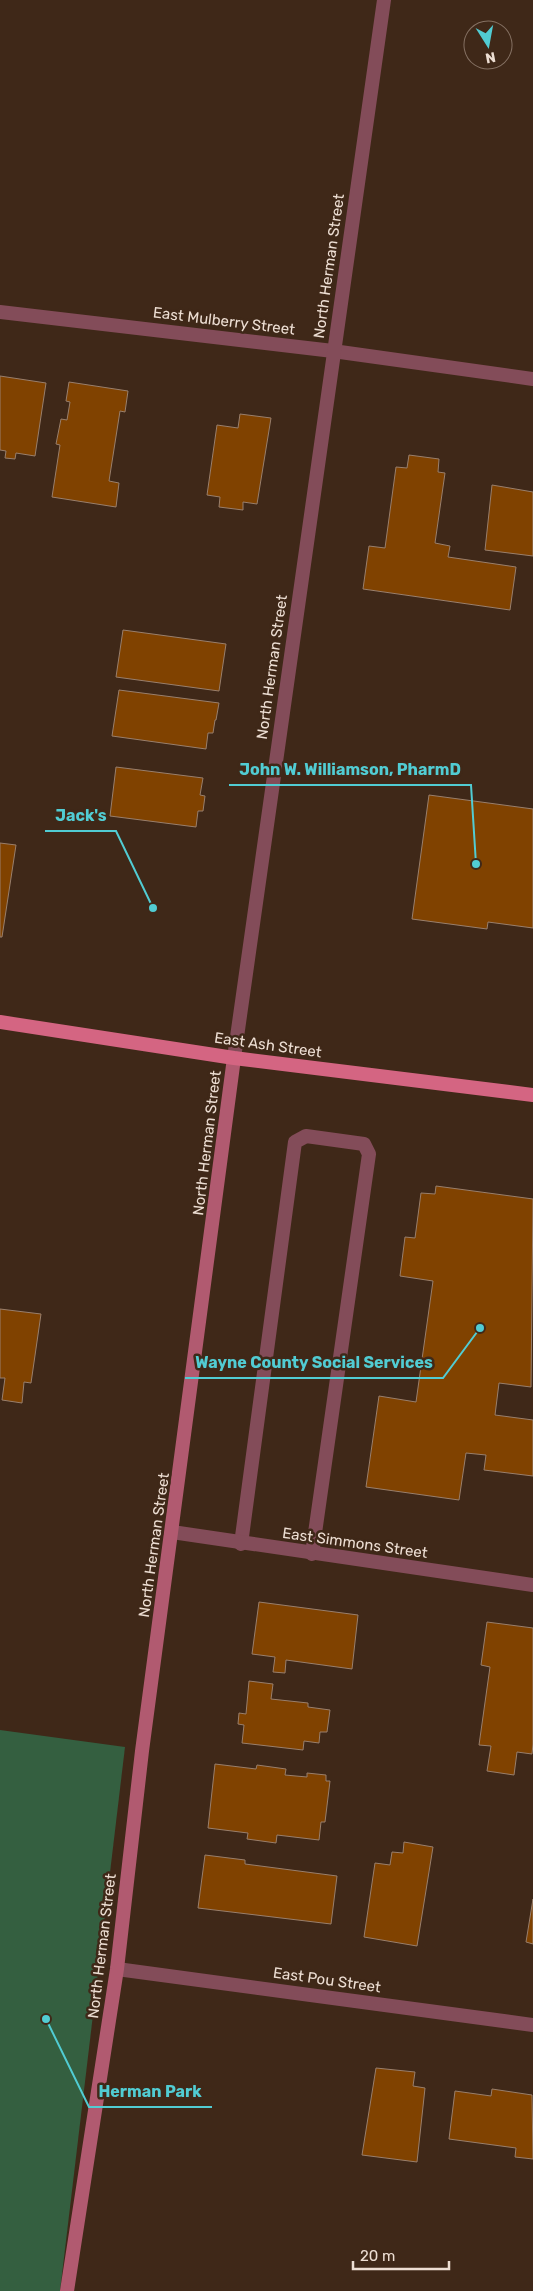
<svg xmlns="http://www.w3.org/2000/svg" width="533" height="2291" viewBox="0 0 533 2291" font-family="Rubik,sans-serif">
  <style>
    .green { fill: #345f40 }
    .building { fill: #804200; stroke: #997f6c }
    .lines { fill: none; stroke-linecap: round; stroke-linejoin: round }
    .service { stroke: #834c59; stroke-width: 14 }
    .minor { stroke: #834c59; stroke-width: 14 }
    .tertiary { stroke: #834c59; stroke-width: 14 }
    .secondary { stroke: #b15a70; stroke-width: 14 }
    .primary { stroke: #d46582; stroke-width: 14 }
    .labels { text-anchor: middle; stroke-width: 5; stroke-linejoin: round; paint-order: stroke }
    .street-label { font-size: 15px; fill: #edded3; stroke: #3f2818 }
    .leader { fill: none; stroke: #51ccd3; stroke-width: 2 }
    .callout-dot { fill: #51ccd3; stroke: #3f2818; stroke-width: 2 }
    .callout-label { font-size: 16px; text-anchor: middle; font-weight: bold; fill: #51ccd3; stroke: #3f2818; stroke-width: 5; stroke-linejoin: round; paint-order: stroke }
  </style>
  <rect width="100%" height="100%" fill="#3f2818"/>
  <!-- green -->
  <path class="green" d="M0,1730L125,1747L60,2291H0Z"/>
  <!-- building -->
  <g class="building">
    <path d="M0,376L46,383L35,456L16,453L15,459L5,458L6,451L0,450Z"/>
    <path d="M69,382L128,391L125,412L120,411L109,481L119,483L116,507L52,497L60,445L56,444L61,419L67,420L70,402L66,401Z"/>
    <path d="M240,414L271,418L257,504L243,502V510L219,507L220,497L207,495L217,425L238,428Z"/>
    <path d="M409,455L439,459L438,472L445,473L435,543L450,546L448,557L516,567L510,610L363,589L369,546L385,548L396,467L407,468Z"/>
    <path d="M492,485L533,492V556L485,550Z"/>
    <path d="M123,630L226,644L219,691L116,677Z"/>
    <path d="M119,690L219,703L216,720H215L213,733H208L206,749L112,736Z"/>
    <path d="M116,767L203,778L200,795L205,796L203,811H198L196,827L110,816Z"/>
    <path d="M429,795L533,809V928L488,922L487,929L412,919Z"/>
    <path d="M0,843L16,845L2,937H0Z"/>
    <path d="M436,1186L533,1199L531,1387L499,1383L495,1415L533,1420V1476L484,1470L486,1455L466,1453L459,1500L366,1487L379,1396L416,1402L433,1281L400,1276L405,1237L415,1238L421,1193L435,1194Z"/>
    <path d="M0,1309L41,1314L31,1383L24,1382L22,1403L2,1400L5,1378H0Z"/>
    <path d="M259,1602L358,1615L352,1669L286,1660L285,1673L273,1672L275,1657L252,1654Z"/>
    <path d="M487,1622L533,1628V1744L532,1754L517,1752L514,1775L487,1771L491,1746L479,1745L490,1667L481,1665Z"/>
    <path d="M249,1681L273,1684L271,1699L308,1703V1707L330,1710L327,1732H320L319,1743L304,1741L303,1750L242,1743L244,1725L238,1724L239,1713L246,1714Z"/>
    <path d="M215,1764L256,1769L257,1765L286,1769L285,1775L307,1777V1773L326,1775V1781H330L325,1822H321L319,1840L277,1835L276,1843L247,1839L248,1833L208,1828Z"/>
    <path d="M404,1842L433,1847L417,1946L364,1937L375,1863L390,1865L392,1852L403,1853Z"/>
    <path d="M205,1855L245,1860V1864L337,1876L331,1924L198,1908Z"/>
    <path d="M533,1899V1944L526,1942Z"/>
    <path d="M376,2068L415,2072L413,2086L425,2088L417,2162L362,2155Z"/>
    <path d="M492,2089L532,2095L533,2159L515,2157L516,2148L449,2139L455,2091L491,2096Z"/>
  </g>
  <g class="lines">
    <!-- service -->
    <path class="service" d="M241,1544L295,1142L306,1136L364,1144L369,1154L312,1554"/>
    <!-- minor -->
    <g class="minor">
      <path d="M0,312L333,351L533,379"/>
      <path d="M172,1532L533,1585"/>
      <path d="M117,1969L533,2025"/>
    </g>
    <!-- tertiary -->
    <path class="tertiary" d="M234,1058L384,0"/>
    <!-- secondary -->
    <path class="secondary" d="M67,2291L117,1969L142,1751L234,1058"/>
    <!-- primary -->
    <path class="primary" d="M0,1022L234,1058L533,1095"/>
  </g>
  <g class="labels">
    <!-- street labels -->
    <g class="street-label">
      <text transform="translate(329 266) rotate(-82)" y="5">North Herman Street</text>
      <text transform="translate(224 321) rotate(7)" y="5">East Mulberry Street</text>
      <text transform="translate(272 667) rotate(-82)" y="5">North Herman Street</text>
      <text transform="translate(268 1045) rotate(8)" y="5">East Ash Street</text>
      <text transform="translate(207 1143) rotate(-83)" y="5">North Herman Street</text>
      <text transform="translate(355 1543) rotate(8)" y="5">East Simmons Street</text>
      <text transform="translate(154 1545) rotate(-82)" y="5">North Herman Street</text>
      <text transform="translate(102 1946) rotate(-83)" y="5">North Herman Street</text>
      <text transform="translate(327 1980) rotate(8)" y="5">East Pou Street</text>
    </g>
  </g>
  <!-- callouts -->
  <path class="leader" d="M476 864L471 785H229M153 908L116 831H45M480 1328L443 1378H185M46 2019L89 2107H212"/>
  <g class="callout-dot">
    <circle cx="476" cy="864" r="5"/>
    <circle cx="153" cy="908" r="5"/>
    <circle cx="480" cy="1328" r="5"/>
    <circle cx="46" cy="2019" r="5"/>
  </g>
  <g class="callout-label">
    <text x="350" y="775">John W. Williamson, PharmD</text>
    <text x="81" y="821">Jack's</text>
    <text x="314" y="1368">Wayne County Social Services</text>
    <text x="150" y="2097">Herman Park</text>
  </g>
  <!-- north arrow -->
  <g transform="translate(488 45) rotate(169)"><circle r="24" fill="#3f2818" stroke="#857163"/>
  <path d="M0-4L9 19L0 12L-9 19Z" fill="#51ccd3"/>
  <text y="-8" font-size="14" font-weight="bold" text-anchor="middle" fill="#edded3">N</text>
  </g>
  <!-- scale -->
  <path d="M353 2261v8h96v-8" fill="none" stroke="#edded3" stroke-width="2.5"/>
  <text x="360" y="2261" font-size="15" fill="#edded3" stroke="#3f2818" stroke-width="4" paint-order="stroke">20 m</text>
</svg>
